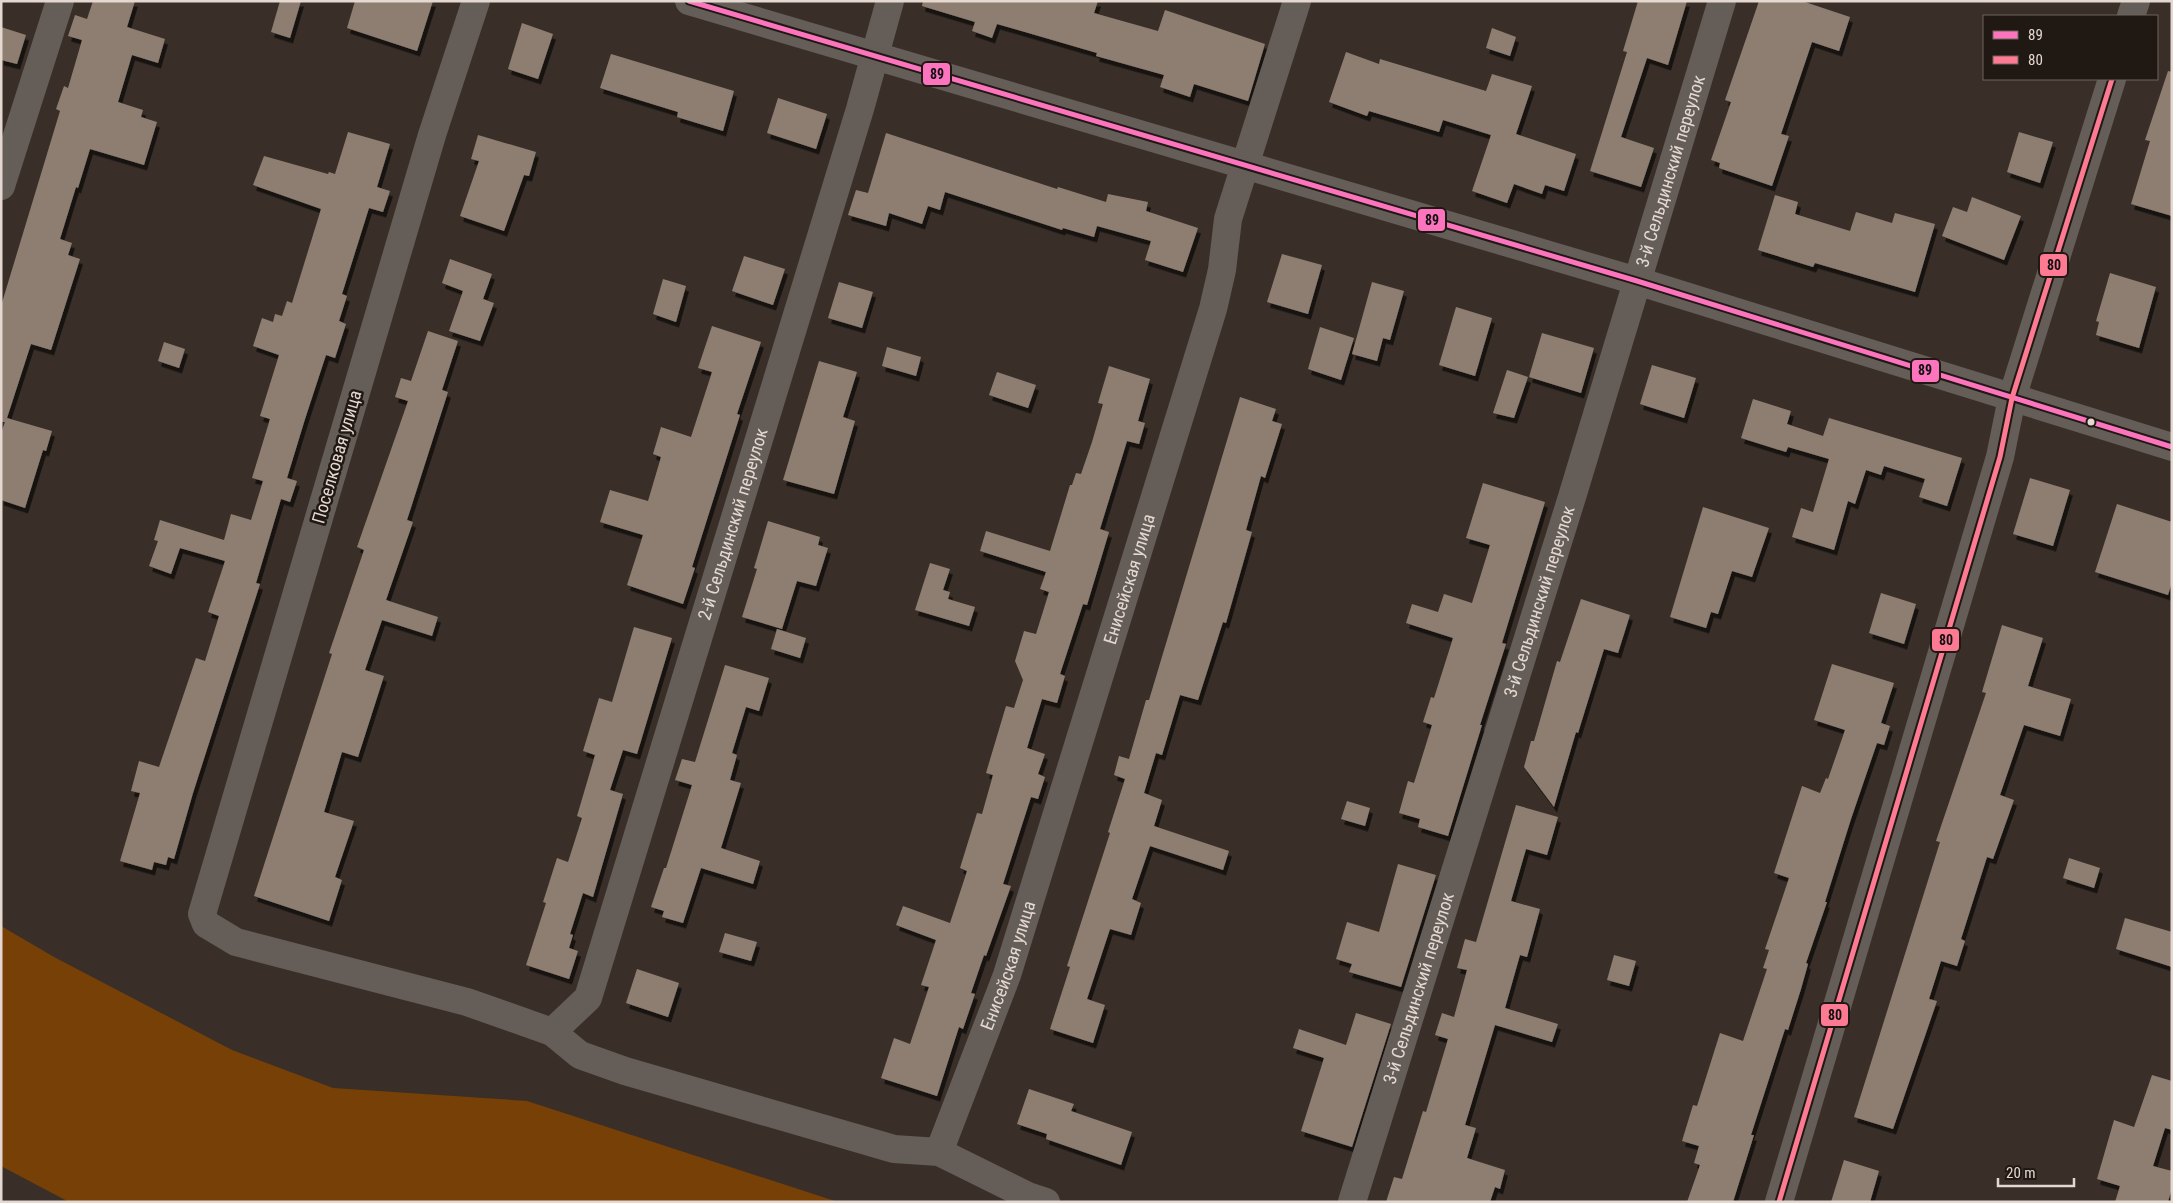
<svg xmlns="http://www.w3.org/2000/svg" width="2173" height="1203" viewBox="0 0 2173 1203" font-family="'Roboto Condensed',sans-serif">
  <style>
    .green { fill: #774007 }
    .building { fill: #8e7e71; filter: url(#shadow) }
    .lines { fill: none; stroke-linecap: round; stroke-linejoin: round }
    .minor { stroke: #655e58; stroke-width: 28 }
    .bus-1-casing { stroke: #201812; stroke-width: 9 }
    .bus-2-casing { stroke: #201812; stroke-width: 9 }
    .bus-1 { stroke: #fc73be; stroke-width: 5 }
    .bus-2 { stroke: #fe7a93; stroke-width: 5 }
    .bus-dot { fill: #e4d8d0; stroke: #201812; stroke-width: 2 }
    .labels { text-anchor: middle; stroke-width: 5; stroke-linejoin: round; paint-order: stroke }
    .street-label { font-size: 18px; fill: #e4d8d0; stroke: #201812 }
    .line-badge { stroke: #201812; stroke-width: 2 }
    .pale-badge-label { font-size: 14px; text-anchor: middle; font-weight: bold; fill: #111 }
  </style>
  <defs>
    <filter id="shadow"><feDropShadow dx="3" dy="5.5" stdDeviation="0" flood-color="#0009"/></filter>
  </defs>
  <rect width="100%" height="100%" fill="#392f28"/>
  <!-- green -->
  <path class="green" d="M1,926L54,957L232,1050L333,1088L527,1101L838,1202H69L1,1166Z"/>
  <!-- building -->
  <g class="building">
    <path d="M93,1H135L127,27L165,39L158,63L132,55L118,102L143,110L141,117L157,122L144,165L90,149L78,188L76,187L60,239L72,243L68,255L80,259L51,350L31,344L7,418L52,431L46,451L43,450L25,508L1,500V433L5,422H1V306L60,111L56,109L64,86L68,88L82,40L68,36L75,15L87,19Z"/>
    <path d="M280,1H301L290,38L271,32Z"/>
    <path d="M355,1H433L417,51L347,28Z"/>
    <path d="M923,1H1098L1094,13L1158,31L1165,10L1265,44L1248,101L1194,84L1190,97L1160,87L1164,75L1096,56L1097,53L997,24L992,38L972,31L975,22L922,6Z"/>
    <path d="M1638,1H1687L1668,65L1647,58L1621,137L1654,148L1641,187L1590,171L1627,52L1623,51Z"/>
    <path d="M1759,1H1802L1850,17L1839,51L1812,42L1781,134L1789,136L1772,186L1719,168L1720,163L1711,160L1731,102L1725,100Z"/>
    <path d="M522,23L553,34L538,79L508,69Z"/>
    <path d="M1,27L26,35L17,64L1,60Z"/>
    <path d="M1492,28L1516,37L1510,56L1486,48Z"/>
    <path d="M1346,52L1379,64L1380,59L1486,91L1492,74L1532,86L1516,134L1576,154L1564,191L1545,185L1542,194L1514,184L1507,203L1472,191L1491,135L1443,120L1439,132L1369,111L1367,116L1329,102Z"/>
    <path d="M611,54L734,91L723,131L677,117L678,112L600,88Z"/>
    <path d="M2168,71L2172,72V216L2131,204L2150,141L2145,140Z"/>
    <path d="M778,98L827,114L816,149L767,133Z"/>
    <path d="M348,132L390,144L377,187L390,191L383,212L369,208L342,294L347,296L339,321L346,324L335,358L326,355L305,419L287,478L297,481L290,502L281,499L256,583L260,584L193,793L174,859L168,857L166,865L154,862L152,870L120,861L140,793L131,791L139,761L159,767L196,658L205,661L219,616L208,612L225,561L180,548L171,574L149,566L158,541L154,540L160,520L224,540L231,514L251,520L263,481L252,478L270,419L260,416L279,355L253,346L262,318L273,322L275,314L282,316L287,301L292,303L321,209L253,185L264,156L328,174L329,172L335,174Z"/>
    <path d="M2019,132L2053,142L2040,183L2007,172Z"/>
    <path d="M886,133L1057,189L1058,187L1106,202L1108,194L1148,202L1146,211L1198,228L1183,272L1145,260L1151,241L1097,226L1094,237L1063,228L1062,230L945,192L940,210L928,206L922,224L889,213L886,226L848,215L856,190L868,193Z"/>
    <path d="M478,135L536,152L529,176L524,175L504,231L460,216L479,161L471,159Z"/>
    <path d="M1775,195L1798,202L1795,214L1850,231L1856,212L1892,223L1895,213L1935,224L1915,292L1815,263L1813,267L1758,250Z"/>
    <path d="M1972,197L2021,216L2004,260L1942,236L1953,207L1967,212Z"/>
    <path d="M1282,254L1322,265L1308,314L1267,302Z"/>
    <path d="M744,256L785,269L773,305L732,291Z"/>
    <path d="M450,259L492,274L483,299L494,303L480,341L449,331L463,291L442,283Z"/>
    <path d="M2110,273L2156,287L2139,348L2096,335L2099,322L2096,321Z"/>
    <path d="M663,279L686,286L676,322L653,314Z"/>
    <path d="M839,282L873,292L862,328L828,318Z"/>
    <path d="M1372,282L1404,291L1390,340L1383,338L1377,361L1352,354Z"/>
    <path d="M1456,307L1492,318L1475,376L1439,365Z"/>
    <path d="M712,326L761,342L737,414L740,415L692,567L695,568L683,604L627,585L643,535L600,522L610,490L648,501L661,457L653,454L661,427L691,437L712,372L698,368Z"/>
    <path d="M1320,327L1354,338L1341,380L1308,369Z"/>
    <path d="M428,331L458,341L442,390L448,392L407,520L413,522L386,600L438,617L432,636L382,620L365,670L384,676L358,757L342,752L324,812L354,821L335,877L342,880L329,921L254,896L332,654L329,653L364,550L357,547L408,401L395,397L401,378L411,381Z"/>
    <path d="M1542,333L1594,348L1581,393L1529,377Z"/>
    <path d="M164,342L185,349L179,368L158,361Z"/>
    <path d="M887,347L921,357L916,376L882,366Z"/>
    <path d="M819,361L857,372L843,417L855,421L834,494L783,480Z"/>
    <path d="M1652,365L1696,378L1684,418L1640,404Z"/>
    <path d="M1109,366L1150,379L1138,421L1145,423L1139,444L1127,441L1100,529L1109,532L1087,605L1083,604L1060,674L1065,676L1057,703L1042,699L1027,748L1045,754L1038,774L1045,777L1038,799L1031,797L1003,884L1011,886L986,956L984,955L971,993L975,994L963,1029L959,1027L937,1096L881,1078L894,1038L910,1044L929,987L921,985L936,940L896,925L903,906L950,923L967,871L960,868L977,813L982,814L993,775L986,773L1006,706L1014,708L1023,680L1015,661L1024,631L1036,634L1049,592L1040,589L1046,572L980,551L986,531L1050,551L1070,485H1072L1076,473L1081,474L1092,442L1103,404L1098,403Z"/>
    <path d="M1507,370L1528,377L1514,418L1493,413Z"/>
    <path d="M997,372L1036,385L1028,408L989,395Z"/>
    <path d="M1240,397L1276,409L1272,421L1282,424L1265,478L1261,476L1246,530L1252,532L1226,623L1223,622L1198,700L1180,695L1162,755L1156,753L1144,793L1162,800L1154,826L1229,851L1223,870L1150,846L1132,899L1141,903L1131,935L1110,929L1087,999L1105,1005L1093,1043L1050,1029L1070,967L1067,966L1110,833L1108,832L1125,779L1114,775L1119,756L1129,759L1146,700H1149Z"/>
    <path d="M1753,399L1791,411L1787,424L1823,436L1829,418L1962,458L1947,506L1919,497L1925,479L1884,466L1881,475L1866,470L1855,504L1848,501L1834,550L1792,537L1801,508L1813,512L1829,459L1788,447L1786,452L1741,438Z"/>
    <path d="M2030,478L2070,490L2053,546L2013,534Z"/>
    <path d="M1483,483L1545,502L1502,643L1506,644L1480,725H1482L1448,836L1418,827L1420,819L1399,813L1408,781L1414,783L1432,725L1423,722L1431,697L1434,698L1453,638L1406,623L1412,604L1438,612L1444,594L1472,603L1490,545L1466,538Z"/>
    <path d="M2117,504L2172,522V582L2168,595L2095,572Z"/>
    <path d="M1703,507L1769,528L1752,577L1732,571L1718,614L1711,612L1706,628L1670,617Z"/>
    <path d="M768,521L820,537L818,545L828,548L816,586L797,581L782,629L742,617L757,569L754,568Z"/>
    <path d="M930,563L950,569L943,590L950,592L948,599L975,607L969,626L915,610Z"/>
    <path d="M1881,593L1916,604L1904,644L1869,633Z"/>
    <path d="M1581,599L1630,615L1618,653L1604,649L1578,733L1576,732L1554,807L1524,767L1531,741H1534L1557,661L1560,662Z"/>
    <path d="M2002,625L2043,638L2028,686L2071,699L2060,736L2024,725L2000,795L2014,800L1993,859L1987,857L1961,939L1965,941L1957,966L1941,961L1929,999L1937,1001L1893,1129L1854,1117L1940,842L1936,841L1986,693L1982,692Z"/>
    <path d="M634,627L672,638L637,754L623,750L610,790L623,794L593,897L583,893L570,934L573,935L569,948L578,951L569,979L526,965L546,903L543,902L557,858L568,862L582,818L577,816L595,755L583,751L599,698L612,702Z"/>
    <path d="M777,629L806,638L800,658L771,649Z"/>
    <path d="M1832,664L1894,683L1881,723L1890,726L1884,745L1877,743L1851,819L1825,902H1827L1806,963L1808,964L1801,989L1788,1030L1785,1029L1751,1135H1754L1733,1202H1687L1700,1165L1694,1163L1699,1146L1682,1141L1693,1105L1697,1106L1720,1033L1743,1041L1767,969L1763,968L1769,950L1765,949L1789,878L1774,873L1802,786L1820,793L1826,778L1828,779L1845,730L1814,720Z"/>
    <path d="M725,665L769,678L759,711L746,707L732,753L737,755L730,780L741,783L721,848L760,861L753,884L701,868L683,923L662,917L664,911L651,907L664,868H666L692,785L675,780L682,759L695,762Z"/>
    <path d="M1347,801L1370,808L1365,826L1341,819Z"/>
    <path d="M1516,805L1558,817L1547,855L1526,849L1511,901L1540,909L1527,957L1520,955L1505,1008L1558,1024L1552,1042L1495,1025L1465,1125L1476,1128L1467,1158L1505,1170L1500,1189L1495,1187L1490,1202H1386L1394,1177L1402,1179L1423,1111L1426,1112L1448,1039L1435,1035L1442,1013L1454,1017L1467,970L1457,968L1465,939L1476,942Z"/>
    <path d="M2069,858L2100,868L2094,888L2063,878Z"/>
    <path d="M1398,864L1436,875L1401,987L1349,972L1352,964L1336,959L1347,922L1379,932Z"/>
    <path d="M2125,918L2172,932V967L2116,949Z"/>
    <path d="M725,933L757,942L751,961L719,952Z"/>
    <path d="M1614,955L1636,961L1629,986L1607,980Z"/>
    <path d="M637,969L679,983L668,1017L626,1003Z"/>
    <path d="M1356,1013L1391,1024L1352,1147L1301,1131L1324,1058L1293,1048L1299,1029L1346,1045Z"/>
    <path d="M2152,1075L2172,1081V1130L2165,1128L2153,1166L2172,1171V1188L2168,1202H2115L2120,1186L2097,1179L2114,1120L2134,1127Z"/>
    <path d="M1029,1089L1074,1104L1071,1111L1132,1132L1121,1165L1046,1139L1047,1134L1017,1124Z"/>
    <path d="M1844,1160L1879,1171L1870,1202H1831Z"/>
  </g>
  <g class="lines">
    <!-- minor -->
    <g class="minor">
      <path d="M476,1L432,135L202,914L206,924L236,942L467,1002L552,1032L580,1055L625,1071L894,1149L939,1152L1028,1196L1046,1202"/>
      <path d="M689,1L1637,281L2172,447"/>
      <path d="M2131,16L2136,1"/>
      <path d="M1,186L60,1"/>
      <path id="s1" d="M552,1032L588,998L860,109L890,1"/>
      <path id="s2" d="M939,1152L1007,975L1213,309L1222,270L1228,219L1297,1"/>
      <path id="s3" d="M1352,1202L1572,497L1722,1"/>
      <path d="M1779,1202L2000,457L2012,398L2112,79"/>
    </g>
    <defs>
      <path id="bus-1" d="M689,1L1637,281L2172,447"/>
      <path id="bus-2" d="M1779,1202L2000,457L2012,398L2112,79"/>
    </defs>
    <!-- bus-1 casing -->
    <use href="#bus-1" class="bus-1-casing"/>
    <!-- bus-2 casing -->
    <use href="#bus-2" class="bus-2-casing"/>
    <!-- bus-1 -->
    <use href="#bus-1" class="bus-1"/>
    <!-- bus-2 -->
    <use href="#bus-2" class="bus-2"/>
  </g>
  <!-- markers -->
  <circle class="bus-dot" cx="2091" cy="422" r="4.5"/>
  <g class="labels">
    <!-- street labels -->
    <g class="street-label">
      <text dy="6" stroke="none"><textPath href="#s3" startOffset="1079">3-й Сельдинский переулок</textPath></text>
      <text transform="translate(337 457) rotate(-74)" y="6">Поселковая улица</text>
      <text dy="6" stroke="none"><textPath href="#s1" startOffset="545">2-й Сельдинский переулок</textPath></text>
      <text dy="6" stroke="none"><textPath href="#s2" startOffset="604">Енисейская улица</textPath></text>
      <text dy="6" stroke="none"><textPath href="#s3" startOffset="629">3-й Сельдинский переулок</textPath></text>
      <text dy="6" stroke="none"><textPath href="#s2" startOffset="199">Енисейская улица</textPath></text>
      <text dy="6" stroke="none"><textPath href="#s3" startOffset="224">3-й Сельдинский переулок</textPath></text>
    </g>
  </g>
  <g class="line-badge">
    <rect x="922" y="62" width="29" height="24" rx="5" fill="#fc73be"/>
    <rect x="1417" y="208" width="29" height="24" rx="5" fill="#fc73be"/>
    <rect x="2039" y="253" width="29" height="24" rx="5" fill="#fe7a93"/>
    <rect x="1911" y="359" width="29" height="24" rx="5" fill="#fc73be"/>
    <rect x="1931" y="628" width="29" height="24" rx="5" fill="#fe7a93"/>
    <rect x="1820" y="1003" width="29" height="24" rx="5" fill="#fe7a93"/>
  </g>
  <g class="pale-badge-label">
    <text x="937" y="79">89</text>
    <text x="1432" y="225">89</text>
    <text x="2054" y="270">80</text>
    <text x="1925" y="375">89</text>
    <text x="1946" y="645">80</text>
    <text x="1835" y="1020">80</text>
  </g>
  <!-- border -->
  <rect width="2173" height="1203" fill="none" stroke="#e4d8d0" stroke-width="5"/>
  <!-- legend -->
  <rect x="1983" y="15" width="175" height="65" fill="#201812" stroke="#6e655e"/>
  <rect x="1993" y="31" width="25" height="8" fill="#fc73be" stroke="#6e655e"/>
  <text x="2028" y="40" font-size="15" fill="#e4d8d0">89</text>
  <rect x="1993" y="56" width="25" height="8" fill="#fe7a93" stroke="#6e655e"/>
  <text x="2028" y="65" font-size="15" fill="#e4d8d0">80</text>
  <!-- scale -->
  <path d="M1998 1178v8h76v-8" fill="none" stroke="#e4d8d0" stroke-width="2.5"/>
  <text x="2006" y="1178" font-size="15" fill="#e4d8d0" stroke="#201812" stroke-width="4" paint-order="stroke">20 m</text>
</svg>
